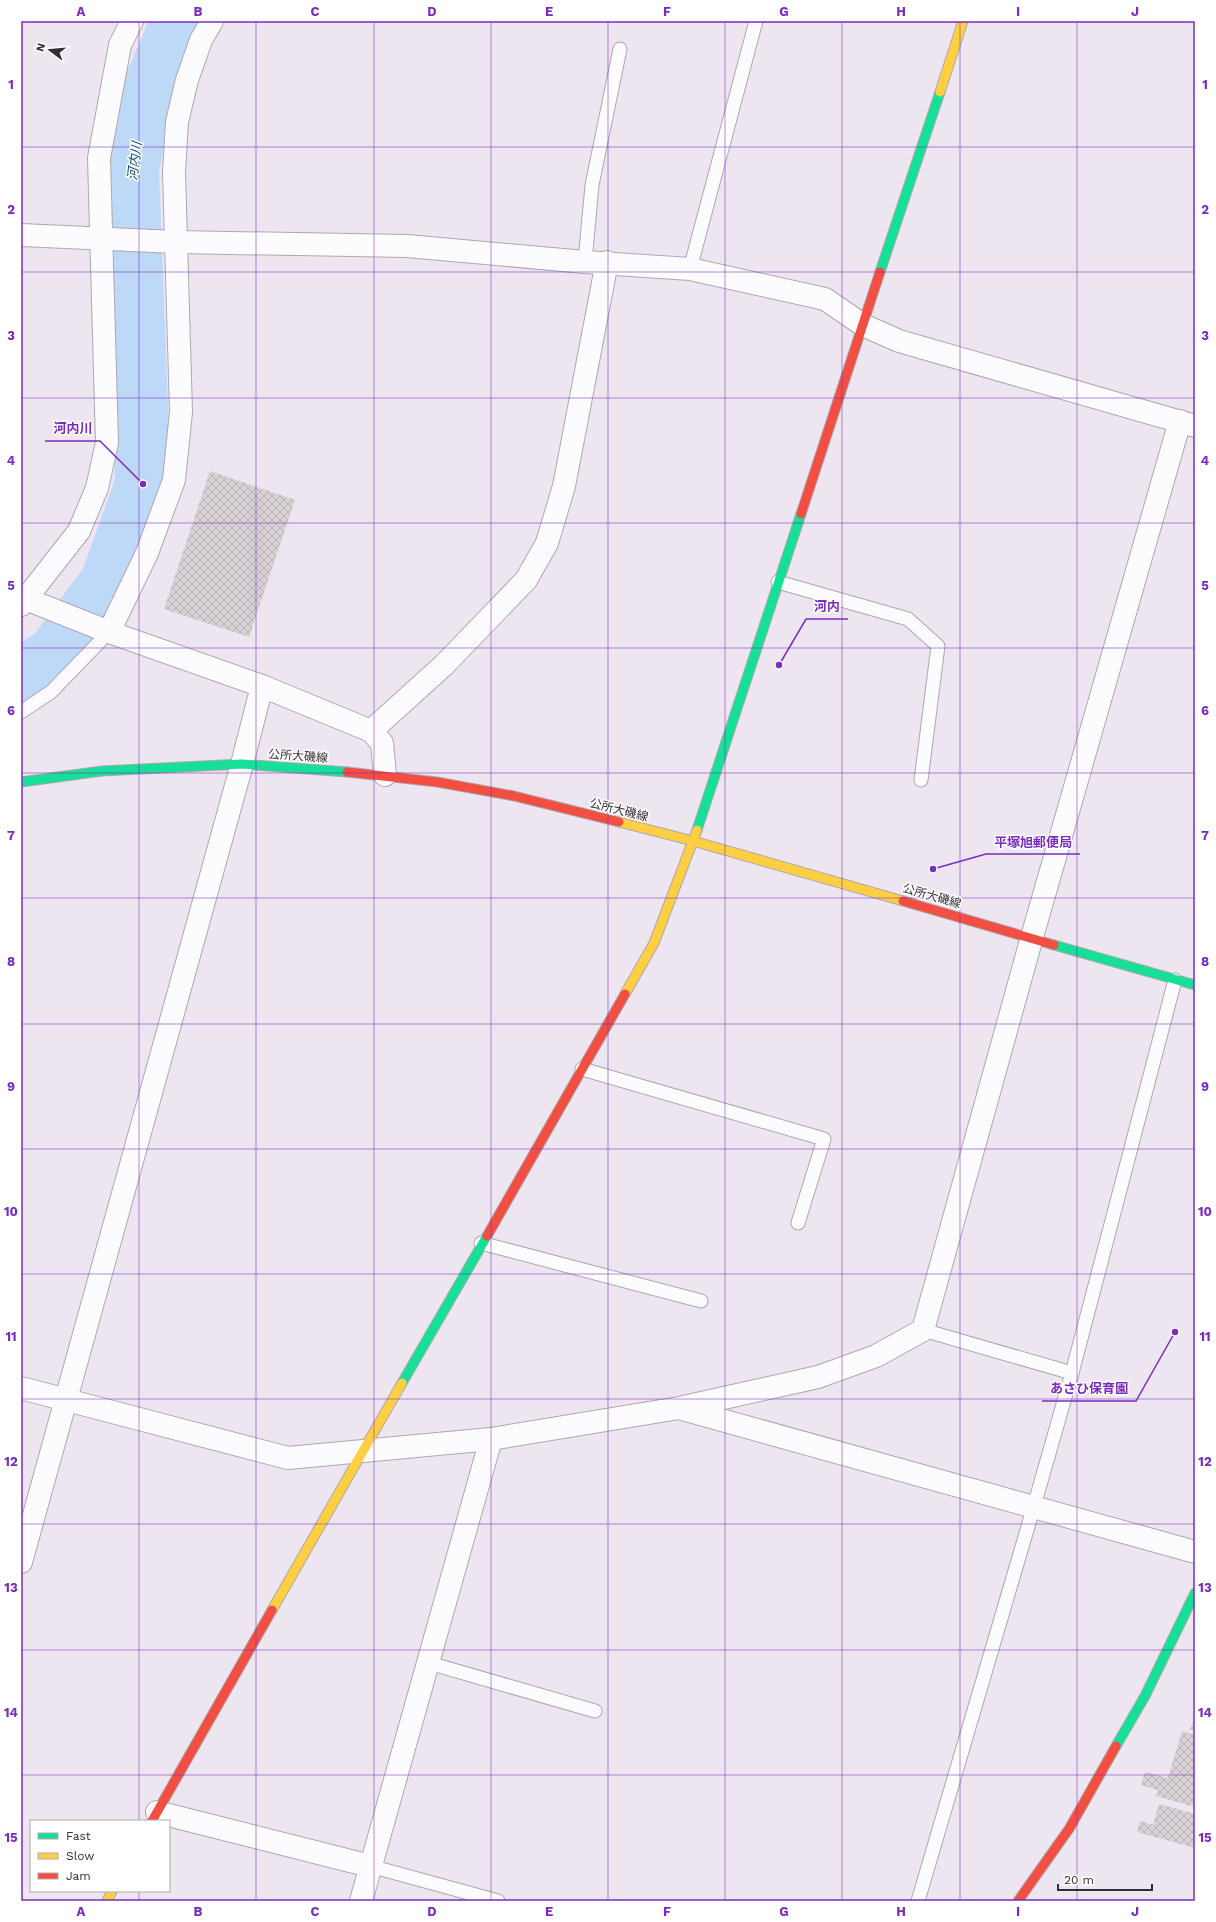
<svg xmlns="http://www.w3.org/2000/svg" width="1216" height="1922" viewBox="0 0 1216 1922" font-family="'Work Sans','Noto Sans JP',sans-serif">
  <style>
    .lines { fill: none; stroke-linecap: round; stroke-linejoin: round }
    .river { stroke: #bed9f8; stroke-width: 56 }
    .building { fill: url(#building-cross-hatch) }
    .lane-casing { stroke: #ada8af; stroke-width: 15 }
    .street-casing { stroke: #ada8af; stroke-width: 24 }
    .fast-casing { stroke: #ada8af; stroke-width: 11 }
    .slow-casing { stroke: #ada8af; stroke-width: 11 }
    .jam-casing { stroke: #ada8af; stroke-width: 11 }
    .lane { stroke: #fcfbfd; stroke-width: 13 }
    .street { stroke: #fcfbfd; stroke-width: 22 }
    .fast { stroke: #16e098; stroke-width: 9 }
    .slow { stroke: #ffcf43; stroke-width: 9 }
    .jam { stroke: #f24e42; stroke-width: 9 }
    .grid { fill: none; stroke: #7b2cbf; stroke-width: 1; stroke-opacity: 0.55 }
    .labels { text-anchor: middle; stroke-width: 3; stroke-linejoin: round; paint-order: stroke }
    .street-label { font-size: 12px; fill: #312d33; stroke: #fff }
    .water-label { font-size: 13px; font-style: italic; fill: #054777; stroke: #fff }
    .leader { fill: none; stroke: #7b2cbf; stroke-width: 1.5 }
    .callout-dot { fill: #7b2cbf; stroke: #fff; stroke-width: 1.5 }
    .callout-label { font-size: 13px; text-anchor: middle; font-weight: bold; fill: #7b2cbf; stroke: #fff; stroke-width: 3; stroke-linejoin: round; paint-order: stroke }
    .neatline { fill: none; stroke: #7b2cbf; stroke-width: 1.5 }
    .grid-label { font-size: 13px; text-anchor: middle; font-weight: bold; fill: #7b2cbf }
  </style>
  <defs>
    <pattern id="building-cross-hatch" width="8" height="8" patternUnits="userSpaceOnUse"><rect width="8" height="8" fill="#d7d0d4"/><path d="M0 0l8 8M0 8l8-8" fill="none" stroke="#b9b3b6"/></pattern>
  </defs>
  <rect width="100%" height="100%" fill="#ede6f0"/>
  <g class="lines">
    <!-- river -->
    <path class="river" d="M21,675L54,655L108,582L143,484L131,170L143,106L179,21"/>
  </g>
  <!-- building -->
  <g class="building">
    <path d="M210,471L295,500L249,637L164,609Z"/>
    <path d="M1195,1715V1731L1190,1730Z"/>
    <path d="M1182,1731L1195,1735V1807L1156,1796L1158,1790L1141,1785L1145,1772L1168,1778Z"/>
    <path d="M1159,1804L1195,1814V1848L1137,1832L1140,1821L1153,1825Z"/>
  </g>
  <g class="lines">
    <defs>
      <g id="lane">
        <path d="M585,262L592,185L620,49"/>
        <path d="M690,269L756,21"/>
        <path d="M778,582L908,619L938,646L921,780"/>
        <path d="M21,712L51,692L109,632"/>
        <path d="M582,1069L824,1139L798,1223"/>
        <path d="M481,1243L701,1301"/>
        <path d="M923,1330L1072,1373"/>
        <path d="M429,1663L595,1711"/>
        <path d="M370,1866L498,1901"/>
        <path d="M918,1901L1034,1506L1072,1373L1175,980"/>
      </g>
      <g id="street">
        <path d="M21,235L175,242L407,246L585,262L690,269L825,299L863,325L899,341L1195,426"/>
        <path d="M21,597L109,632L262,686L242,764L21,1562"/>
        <path d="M21,605L79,531L97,488L107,443L99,158L120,45L132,21"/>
        <path d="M109,632L147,553L174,480L181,412L174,172L177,122L187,80L201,40L212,21"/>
        <path d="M262,686L371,731L382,743L385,775"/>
        <path d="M371,731L444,665L526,580L547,543L564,486L607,262"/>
        <path d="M21,1388L288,1458L491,1439L679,1408L818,1377L876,1356L923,1330L1032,937L1180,421"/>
        <path d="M682,1409L1195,1552"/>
        <path d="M157,1812L370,1866"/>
        <path d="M361,1901L491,1439"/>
      </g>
      <g id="fast">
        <path d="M880,272L940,92"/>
        <path d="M21,782L102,771L242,764L347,772"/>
        <path d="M697,830L801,514"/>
        <path d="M1054,945L1195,985"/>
        <path d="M402,1383L487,1236"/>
        <path d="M1116,1746L1145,1696L1195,1593"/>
      </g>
      <g id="slow">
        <path d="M940,92L963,21"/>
        <path d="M619,822L693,841L903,901"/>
        <path d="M625,994L654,943L697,830"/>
        <path d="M272,1610L402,1383"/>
        <path d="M107,1901L112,1891"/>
      </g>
      <g id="jam">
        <path d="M801,514L880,272"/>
        <path d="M347,772L437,782L514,796L619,822"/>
        <path d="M903,901L1054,945"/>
        <path d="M487,1236L625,994"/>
        <path d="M152,1821L272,1610"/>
        <path d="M1018,1901L1069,1829L1116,1746"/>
      </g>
    </defs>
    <!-- lane casing -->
    <use href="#lane" class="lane-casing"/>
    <!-- street casing -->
    <use href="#street" class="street-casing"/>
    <!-- fast casing -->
    <use href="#fast" class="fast-casing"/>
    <!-- slow casing -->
    <use href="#slow" class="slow-casing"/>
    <!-- jam casing -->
    <use href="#jam" class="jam-casing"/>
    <!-- lane -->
    <use href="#lane" class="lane"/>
    <!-- street -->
    <use href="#street" class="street"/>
    <!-- fast -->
    <use href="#fast" class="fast"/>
    <!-- slow -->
    <use href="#slow" class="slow"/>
    <!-- jam -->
    <use href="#jam" class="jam"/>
  </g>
  <!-- grid -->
  <path class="grid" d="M139,21V1821M256,21V1901M374,21V1901M491,21V1901M608,21V1901M725,21V1901M842,21V1901M960,21V1901M1077,21V1901M21,147H1195M21,272H1195M21,398H1195M21,523H1195M21,648H1195M21,773H1195M21,898H1195M21,1024H1195M21,1149H1195M21,1274H1195M21,1399H1195M21,1524H1195M21,1650H1195M21,1775H1195M139,1891V1901"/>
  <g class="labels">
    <!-- street labels -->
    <g class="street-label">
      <text transform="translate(298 756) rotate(4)" y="4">公所大磯線</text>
      <text transform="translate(619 810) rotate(14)" y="4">公所大磯線</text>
      <text transform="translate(932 896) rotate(16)" y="4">公所大磯線</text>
    </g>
    <!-- water labels -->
    <g class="water-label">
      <text transform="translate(134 161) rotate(-83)" y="5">河内川</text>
    </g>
  </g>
  <!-- callouts -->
  <path class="leader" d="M143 484L100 441H45M779 665L806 619H848M933 869L986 854H1080M1175 1332L1136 1401H1042"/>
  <g class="callout-dot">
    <circle cx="143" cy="484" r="4"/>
    <circle cx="779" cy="665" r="4"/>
    <circle cx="933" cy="869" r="4"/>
    <circle cx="1175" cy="1332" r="4"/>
  </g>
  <g class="callout-label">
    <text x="73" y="433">河内川</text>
    <text x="827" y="611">河内</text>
    <text x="1033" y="847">平塚旭郵便局</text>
    <text x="1089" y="1393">あさひ保育園</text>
  </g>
  <!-- border -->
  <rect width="1216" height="1922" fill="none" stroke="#ffffff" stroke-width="44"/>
  <!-- legend -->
  <rect x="30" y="1820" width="140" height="72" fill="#ffffff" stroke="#adabad"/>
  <rect x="38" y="1833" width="20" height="6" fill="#16e098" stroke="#adabad"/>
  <text x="66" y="1840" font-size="12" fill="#312d33">Fast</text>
  <rect x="38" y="1853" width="20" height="6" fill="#ffcf43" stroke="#adabad"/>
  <text x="66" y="1860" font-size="12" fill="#312d33">Slow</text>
  <rect x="38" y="1873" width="20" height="6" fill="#f24e42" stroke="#adabad"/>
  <text x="66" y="1880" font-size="12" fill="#312d33">Jam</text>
  <!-- north arrow -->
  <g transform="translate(50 50) rotate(286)" stroke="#ffffff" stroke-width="3" paint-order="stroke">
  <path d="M0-3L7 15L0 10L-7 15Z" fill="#312d33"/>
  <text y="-6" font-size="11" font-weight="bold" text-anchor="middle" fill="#312d33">N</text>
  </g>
  <!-- scale -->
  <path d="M1058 1884v6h94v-6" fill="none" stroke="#312d33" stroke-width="2"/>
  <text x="1064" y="1884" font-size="12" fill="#312d33" stroke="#ffffff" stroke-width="3" paint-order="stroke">20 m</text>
  <rect x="22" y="22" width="1172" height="1878" class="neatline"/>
  <g class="grid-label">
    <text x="81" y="16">A</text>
    <text x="198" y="16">B</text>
    <text x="315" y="16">C</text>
    <text x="432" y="16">D</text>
    <text x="549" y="16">E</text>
    <text x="667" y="16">F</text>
    <text x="784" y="16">G</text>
    <text x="901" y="16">H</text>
    <text x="1018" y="16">I</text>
    <text x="1135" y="16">J</text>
    <text x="11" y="89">1</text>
    <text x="1205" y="89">1</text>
    <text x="11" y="214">2</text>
    <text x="1205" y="214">2</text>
    <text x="11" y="340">3</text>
    <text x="1205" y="340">3</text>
    <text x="11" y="465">4</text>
    <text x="1205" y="465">4</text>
    <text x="11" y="590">5</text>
    <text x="1205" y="590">5</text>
    <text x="11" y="715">6</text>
    <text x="1205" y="715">6</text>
    <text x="11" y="840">7</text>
    <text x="1205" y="840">7</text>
    <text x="11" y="966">8</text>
    <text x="1205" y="966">8</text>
    <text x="11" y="1091">9</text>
    <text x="1205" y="1091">9</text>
    <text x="11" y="1216">10</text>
    <text x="1205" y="1216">10</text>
    <text x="11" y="1341">11</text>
    <text x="1205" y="1341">11</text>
    <text x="11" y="1466">12</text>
    <text x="1205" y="1466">12</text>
    <text x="11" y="1592">13</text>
    <text x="1205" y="1592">13</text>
    <text x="11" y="1717">14</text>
    <text x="1205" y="1717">14</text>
    <text x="11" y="1842">15</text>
    <text x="1205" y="1842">15</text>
    <text x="81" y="1916">A</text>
    <text x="198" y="1916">B</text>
    <text x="315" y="1916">C</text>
    <text x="432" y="1916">D</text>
    <text x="549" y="1916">E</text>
    <text x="667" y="1916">F</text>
    <text x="784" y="1916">G</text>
    <text x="901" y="1916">H</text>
    <text x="1018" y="1916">I</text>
    <text x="1135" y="1916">J</text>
  </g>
</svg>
